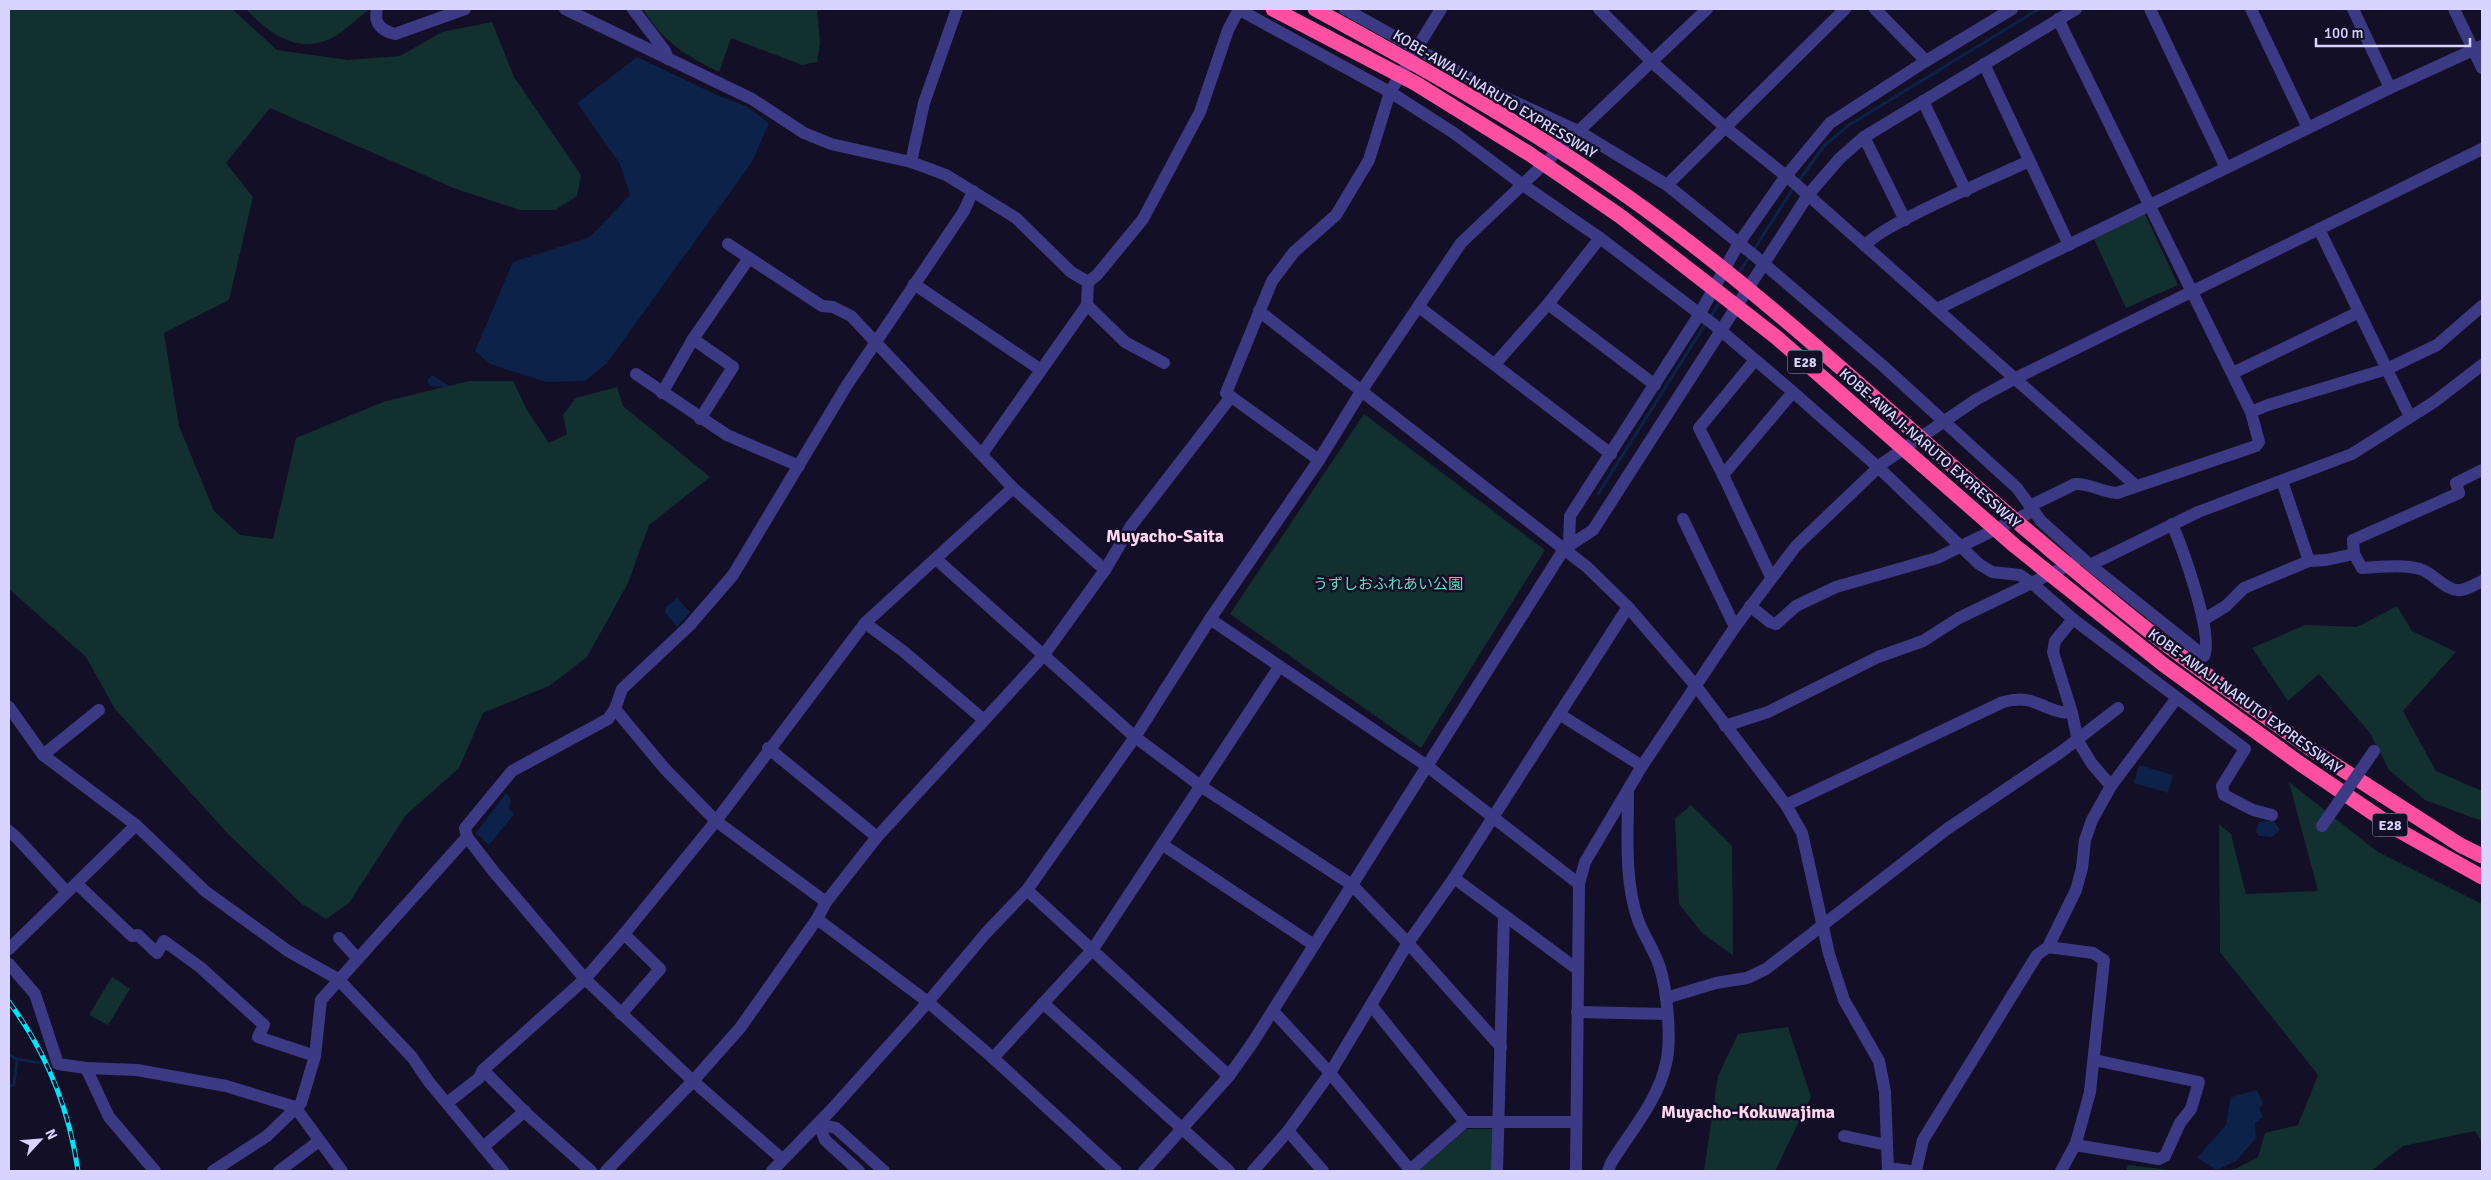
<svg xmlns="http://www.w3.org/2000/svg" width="2491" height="1180" viewBox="0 0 2491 1180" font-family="Signika,'Noto Sans JP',sans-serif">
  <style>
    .green { fill: #12302f }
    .water { fill: #0c2248 }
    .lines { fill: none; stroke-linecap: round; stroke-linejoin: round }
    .stream { stroke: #0c2248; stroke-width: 3 }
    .minor { stroke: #3d3a85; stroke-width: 12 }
    .highway { stroke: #ff4fa3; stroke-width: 15 }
    .rail-casing { stroke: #00e5ff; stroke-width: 5 }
    .rail { stroke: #130f26; stroke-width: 3; stroke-dasharray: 9; stroke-linecap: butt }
    .minor-bridge { stroke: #3d3a85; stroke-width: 12 }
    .highway-bridge { stroke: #ff4fa3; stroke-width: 15 }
    .labels { text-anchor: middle; stroke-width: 5; stroke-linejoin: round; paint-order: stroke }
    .shield { fill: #130f26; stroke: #9e99be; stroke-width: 1 }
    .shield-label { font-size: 14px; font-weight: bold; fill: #d9d4ff }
    .street-label { font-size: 15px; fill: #d9d4ff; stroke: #130f26 }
    .park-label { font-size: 15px; fill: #5fe0c0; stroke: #130f26 }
    .quarter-label { font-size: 18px; font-weight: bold; fill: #ffd6f0; stroke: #130f26 }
  </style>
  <rect width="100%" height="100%" fill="#130f26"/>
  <!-- green -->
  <g class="green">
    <path d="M9,9H232L277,50L348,60L400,56L442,32L492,22L514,77L581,175L577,196L555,210H520L456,189L270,108L226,163L253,197L229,300L164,333L179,426L214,511L240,535L273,539L296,438L383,402L469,381H513L527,410L549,443L567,434L563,415L576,398L617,387L623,406L710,477L649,525L628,583L587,657L549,686L483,713L459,768L406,815L349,903L326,919L302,904L230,836L115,709L86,657L9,589Z"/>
    <path d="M246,9H370C357,18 344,32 330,39C297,54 268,33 246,9Z"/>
    <path d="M643,9H817L820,43L817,62L802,65L731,38L719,72C685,55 663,42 643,9Z"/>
    <path d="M2145,214L2178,285L2126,308L2094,239Z"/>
    <path d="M1364,414L1545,550L1421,748L1230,614Z"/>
    <path d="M2397,606L2412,631L2456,652L2403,711L2436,771L2482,791V821L2425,800L2389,770L2370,733L2319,674L2288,701L2252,648L2305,625L2357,627Z"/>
    <path d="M2289,782L2378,852L2482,904V1142L2475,1131L2403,1146L2371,1171H2224L2235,1169L2258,1157L2265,1133L2298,1125L2318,1075L2220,952L2219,824L2231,834L2246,894L2318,891Z"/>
    <path d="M1691,805L1732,846L1733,955L1703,934L1679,904L1675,819Z"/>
    <path d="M112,977L130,989L108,1025L89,1015Z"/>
    <path d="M1788,1027L1811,1097L1775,1171H1704L1718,1076L1738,1034Z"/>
    <path d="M1467,1129H1493L1492,1171H1419L1418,1170Z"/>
    <path d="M2128,1165L2178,1171H2126Z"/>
  </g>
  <!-- water -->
  <g class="water">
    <path d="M637,57L719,96L746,106L769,123L752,162L607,363L585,381L546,382L490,364L475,351L513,262L590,237L630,195L620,164L577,103Z"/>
    <path d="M432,375L448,385L446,387L430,386L427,380Z"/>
    <path d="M677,598L690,612L677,627L665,612L666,607Z"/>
    <path d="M2139,765L2173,775L2168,793L2134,783Z"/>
    <path d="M506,793L511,799L509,809L514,814L489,845L476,833Z"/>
    <path d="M2267,821H2274L2280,830L2272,837L2259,836L2256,832L2259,822Z"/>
    <path d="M2257,1090L2263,1104L2259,1108L2263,1117L2255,1123L2256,1138L2236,1161L2217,1170L2197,1158L2226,1125L2231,1097Z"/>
  </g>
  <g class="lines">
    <!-- stream -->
    <g class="stream">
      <path d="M1798,182L1824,146L1849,125L2039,9"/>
      <path d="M1753,251L1794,187"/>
      <path d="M1738,274L1750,256"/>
      <path d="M1710,318L1721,300"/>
      <path d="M1598,494L1706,323"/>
      <path d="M9,1055L17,1059L40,1063"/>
      <path d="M9,1086L14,1085L17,1059"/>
    </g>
    <!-- minor -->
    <g class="minor">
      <path d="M377,9C373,23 382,31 395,34L465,9"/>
      <path d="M565,9L752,99L804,133L831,144L911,162L946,175L1016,218L1071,272L1088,282"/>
      <path d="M633,9L665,51L668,59"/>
      <path d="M1238,9L1390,92L1454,133L1523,185L1600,238L1713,324L1793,392L1879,468L1979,564L1992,572L2020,575L2033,584L2073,619L2245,749L2222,786L2224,795L2253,810L2272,815"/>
      <path d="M1345,9L1504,97L1578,131L1667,185L1756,257L1882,365L2017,488L2041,521L2090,565L2204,656C2214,635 2182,547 2172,524"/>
      <path d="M1599,9L1652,62L1726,128L1791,180L2135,485"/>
      <path d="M1875,9L1926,61"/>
      <path d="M2150,9L2226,168"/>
      <path d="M2251,9L2308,128"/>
      <path d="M2353,9L2390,88"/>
      <path d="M2454,9L2482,68"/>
      <path d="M2058,19L2251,412L2268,405L2387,369L2437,345L2482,306"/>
      <path d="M1984,64L2069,245"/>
      <path d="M1923,101L1966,191"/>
      <path d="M1864,137L1905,220"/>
      <path d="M911,162L924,103L957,9"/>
      <path d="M1667,185L1845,9"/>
      <path d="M2319,229L2410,417"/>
      <path d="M728,244L822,306L833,307L851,316L1013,488L1105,570"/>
      <path d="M1865,246C1878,226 2000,175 2029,161"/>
      <path d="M1088,282L1097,275L1143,219L1200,112L1228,30L1239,9"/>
      <path d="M914,284L1041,370"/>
      <path d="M1548,304L1655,385"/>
      <path d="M1087,305L1125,342L1164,363"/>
      <path d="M1419,307L1611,454"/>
      <path d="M1937,309L2390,88L2482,46"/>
      <path d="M1259,311L1587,567L1628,607L1696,686L1786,805L1802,833L1829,954L1844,1000L1879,1061L1885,1092L1888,1171"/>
      <path d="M693,339L733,367L700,419"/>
      <path d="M1495,364L1548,304L1600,238"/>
      <path d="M2233,373L2359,312"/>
      <path d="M636,374L727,435L799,466"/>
      <path d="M662,393L693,339L749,258"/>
      <path d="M982,454L1087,305L1088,282"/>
      <path d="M1319,460L1226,393L1272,281L1294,252L1336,215L1369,160L1390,92L1441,9"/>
      <path d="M1723,475L1699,428L1755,360"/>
      <path d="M2282,481L2309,561"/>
      <path d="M2030,506L2075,484C2089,483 2102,492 2117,493L2256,446L2259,442L2251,412"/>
      <path d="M1683,519L1735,627"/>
      <path d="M1569,544L1570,516L1699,315L1739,243L1786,176L1830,123L1926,61L2012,9"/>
      <path d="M2354,554L2362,568C2381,567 2402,564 2420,569C2434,573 2446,592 2461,590C2468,589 2476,584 2482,581"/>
      <path d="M936,559L1135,737L1202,787L1352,885L1408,943L1501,1047"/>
      <path d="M2090,565L2198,512L2352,454L2434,402L2482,365"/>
      <path d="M1771,577L1723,475L1793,392"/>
      <path d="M1750,606L1770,622L1776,624L1796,606L1836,587L1937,558L2033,511"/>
      <path d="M1210,619L1427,766L1579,884"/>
      <path d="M2073,619L2055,641L2053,652L2072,713L2078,741L2092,764L2111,786"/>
      <path d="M2203,620L2226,606L2244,588L2309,561L2326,560L2354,554L2353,540L2459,493L2456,483L2482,470"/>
      <path d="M865,623L903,651L984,720"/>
      <path d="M9,707L43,755L136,825L205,891L288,951L338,979L412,1057L429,1082L503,1171"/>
      <path d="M615,709L665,769L716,821L826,902"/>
      <path d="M1559,714L1642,766"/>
      <path d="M1725,726L1768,712L1878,657L1923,641L1959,618L2075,562"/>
      <path d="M768,748L877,837"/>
      <path d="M43,755L99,710"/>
      <path d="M1786,805L2003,702C2038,693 2040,712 2072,713"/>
      <path d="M9,831L17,838L66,891"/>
      <path d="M1163,845L1314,945"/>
      <path d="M1454,878L1577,969"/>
      <path d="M77,884L132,936L138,935L157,953L164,941L200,967L264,1025L258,1037L315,1056"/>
      <path d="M1027,890L1229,1076"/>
      <path d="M817,919L928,1002L993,1058L1116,1171"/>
      <path d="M339,938L357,958"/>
      <path d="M2048,947L2093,953L2104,960L2090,1092L2076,1143L2061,1171"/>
      <path d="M9,949L136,825"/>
      <path d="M9,964L35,994L58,1064L86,1068L137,1070L226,1086L295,1107L342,1171"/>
      <path d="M1666,998L1716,983L1747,978L1766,969L1947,829L2061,752L2118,708"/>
      <path d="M1043,1003L1229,1171"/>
      <path d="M1371,1005L1465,1122"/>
      <path d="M1273,1011L1330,1073L1411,1171"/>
      <path d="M1577,1012L1666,1014"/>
      <path d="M621,1014L660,969L624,934"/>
      <path d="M993,1058L1093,949L1279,667"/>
      <path d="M86,1068L109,1117L155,1171"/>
      <path d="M483,1070L528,1115L591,1171"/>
      <path d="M447,1103L479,1078L483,1070L585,979L624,934L716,821L865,623L1013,488"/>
      <path d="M819,1124L836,1128L884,1171"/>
      <path d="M819,1124L825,1140L859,1171"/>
      <path d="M1288,1131L1323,1171"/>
      <path d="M1844,1136L1887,1145"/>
      <path d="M2075,1145L2159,1159L2165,1156L2180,1123L2191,1109L2199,1082L2094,1060"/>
      <path d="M483,1147L525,1111"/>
      <path d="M782,1159L693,1081L585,979L494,872L467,837L465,828L512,771L608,719L615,709L622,689L689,626L733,575L847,385L964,211L973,191"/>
      <path d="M1888,1168L1910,1171"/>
      <path d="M1410,1170L1465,1122H1576"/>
      <path d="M213,1171L267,1136L301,1103L315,1056L321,1000L467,837"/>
      <path d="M279,1171L319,1141"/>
      <path d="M606,1171L693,1081L740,1028L817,919L826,902L877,837L1043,656L1105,570L1131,526L1230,398"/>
      <path d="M772,1171L833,1108L928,1002L986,933L1027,890L1135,737L1210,619L1319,460L1362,390L1461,243L1707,9"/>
      <path d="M1144,1171L1229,1076L1253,1042L1564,549L1593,530L1808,195L1840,158L1864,137L2076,9"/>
      <path d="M1253,1171L1288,1131L1330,1073L1408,943L1454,878L1628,607"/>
      <path d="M1497,1171L1504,915"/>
      <path d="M1576,1171L1579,884L1585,862L1642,766L1735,627L1796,546L1883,463L1977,399L2016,378L2482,149"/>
      <path d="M1608,1171L1611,1163C1630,1132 1659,1099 1666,1063C1672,1040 1667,988 1659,965C1654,950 1644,936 1638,920C1624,880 1628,834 1628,792"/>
      <path d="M1916,1171L1923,1140L2037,955L2048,947L2076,890L2082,868L2085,840L2092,820L2111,786L2176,699"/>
    </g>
    <!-- highway -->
    <g class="highway">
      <path d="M2312,750L2460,845L2482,856"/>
      <path d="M2302,765L2398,830L2482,877"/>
    </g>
    <defs>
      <path id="rail" d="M9,1002C47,1053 69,1108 78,1171"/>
    </defs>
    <!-- rail casing -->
    <use href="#rail" class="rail-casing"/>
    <!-- rail -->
    <use href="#rail" class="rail"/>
    <!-- minor-bridge -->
    <path class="minor-bridge" d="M2322,826L2374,751"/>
    <!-- highway-bridge -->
    <g class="highway-bridge">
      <path d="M1273,9L1415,83L1528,153L1620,216L1776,337L2015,546L2164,665L2302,765"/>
      <path d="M1315,9C1423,68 1531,128 1631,199C1773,300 1897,421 2029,532C2079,574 2128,616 2180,655C2223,687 2268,718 2312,750"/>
    </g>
  </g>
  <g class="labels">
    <!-- shield labels -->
    <g class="shield">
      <rect x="1787.5" y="350.5" width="35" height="23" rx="4"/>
      <rect x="2372.5" y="813.5" width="35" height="23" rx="4"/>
    </g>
    <g class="shield-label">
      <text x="1805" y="367">E28</text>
      <text x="2390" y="830">E28</text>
    </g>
    <!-- street labels -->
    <g class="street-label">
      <text transform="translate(1495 94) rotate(31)" y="5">KOBE-AWAJI-NARUTO EXPRESSWAY</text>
      <text transform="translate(1930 448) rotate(41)" y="5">KOBE-AWAJI-NARUTO EXPRESSWAY</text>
      <text transform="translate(2245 701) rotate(36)" y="5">KOBE-AWAJI-NARUTO EXPRESSWAY</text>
    </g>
    <!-- park labels -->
    <g class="park-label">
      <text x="1388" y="589">うずしおふれあい公園</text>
    </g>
    <!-- quarter labels -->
    <g class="quarter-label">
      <text x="1165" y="542">Muyacho-Saita</text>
      <text x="1748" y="1118">Muyacho-Kokuwajima</text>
    </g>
  </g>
  <!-- border -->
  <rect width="2491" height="1180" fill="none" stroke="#d9d4ff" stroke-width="20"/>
  <!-- north arrow -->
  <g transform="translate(40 1140) rotate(64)" stroke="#130f26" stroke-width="4" paint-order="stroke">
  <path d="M0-4L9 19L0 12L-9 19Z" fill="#d9d4ff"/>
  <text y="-8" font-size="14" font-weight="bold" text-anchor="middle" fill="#d9d4ff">N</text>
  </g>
  <!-- scale -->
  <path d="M2316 38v8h154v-8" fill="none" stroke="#d9d4ff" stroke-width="2.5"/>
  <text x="2324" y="38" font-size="15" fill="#d9d4ff" stroke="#130f26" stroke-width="4" paint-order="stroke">100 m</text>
</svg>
